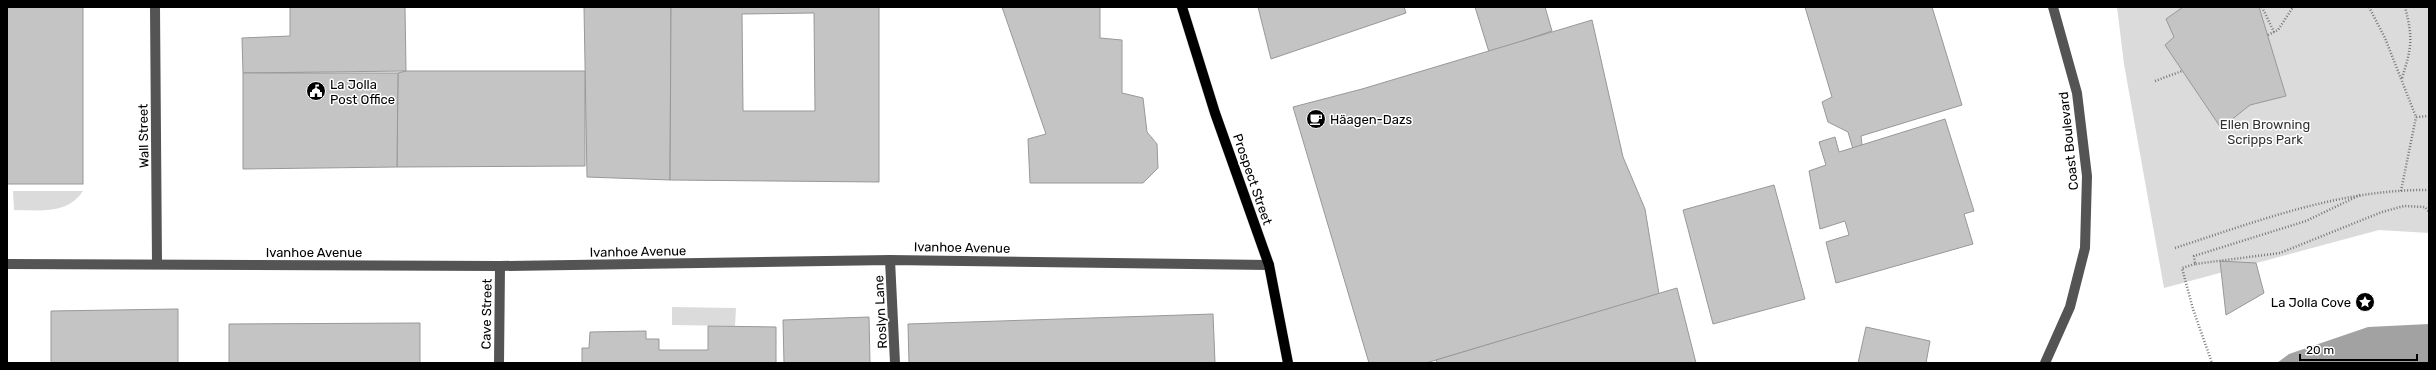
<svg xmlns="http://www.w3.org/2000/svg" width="2436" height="370" viewBox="0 0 2436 370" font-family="Rubik,sans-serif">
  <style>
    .green { fill: #dbdbdb }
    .water { fill: #a2a2a2 }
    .building { fill: #c4c4c4; stroke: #989898; fill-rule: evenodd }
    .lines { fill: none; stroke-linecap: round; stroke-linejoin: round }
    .major-casing { stroke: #dbdbdb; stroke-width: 11 }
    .path { stroke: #767676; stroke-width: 2.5; stroke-dasharray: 1 2; stroke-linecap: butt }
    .minor { stroke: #545454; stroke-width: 10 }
    .major { stroke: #000; stroke-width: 10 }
    .labels { text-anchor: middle; stroke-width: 3; stroke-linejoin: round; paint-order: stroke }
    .poi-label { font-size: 13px; fill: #000; stroke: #fff; text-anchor: start }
    .park-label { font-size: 13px; fill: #323232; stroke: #fff }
    .street-label { font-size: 13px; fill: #000; stroke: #fff }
  </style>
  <rect width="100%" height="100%" fill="#fff"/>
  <!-- green -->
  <g class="green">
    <path d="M2117,7H2429V233L2379,230L2164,288L2124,64Z"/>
    <path d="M13,191H83C67,215 40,210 14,210Z"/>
    <path d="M672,307L736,308L735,326L672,325Z"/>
  </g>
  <!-- water -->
  <path class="water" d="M2429,324V363H2277L2289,354L2368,327Z"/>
  <!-- building -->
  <g class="building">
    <rect x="7" y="7" width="76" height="177"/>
    <path d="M290,7H405L406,71L243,73L242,38L290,36Z"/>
    <path d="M584,7H671L670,180L587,177Z"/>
    <path d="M671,7H879V182L670,180ZM814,13L815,111H743L742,14Z"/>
    <path d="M1002,7H1100V38L1122,40V93L1143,98L1147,132L1157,144L1158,168L1143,183H1030L1028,139L1046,134Z"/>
    <path d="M1258,7H1404L1406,13L1271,59Z"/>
    <path d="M1475,7H1545L1552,31L1489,52Z"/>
    <path d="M1805,7H1932L1962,105L1861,136L1862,145L1853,149L1848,132L1828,122L1822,102L1832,97Z"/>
    <path d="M2259,7L2286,96L2250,105L2221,128L2165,45L2174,37L2166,19L2183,7Z"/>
    <path d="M1592,20L1623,157L1645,209L1659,294L1426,363H1369L1293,107L1362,89Z"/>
    <path d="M406,71H585V166L397,167L398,73Z"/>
    <path d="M243,73H398L397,167L243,169Z"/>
    <path d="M1945,119L1974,211L1964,214L1973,244L1836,283L1826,242L1849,235L1845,221L1820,229L1809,171L1826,165L1819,142L1835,137L1839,152Z"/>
    <path d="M1774,185L1805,299L1713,324L1683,210Z"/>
    <path d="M2220,261L2256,263L2264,293L2226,315Z"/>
    <path d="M1677,288L1696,363H1437L1436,360Z"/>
    <path d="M178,309V363H51V311Z"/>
    <path d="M1213,314L1215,363H909L908,324Z"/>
    <path d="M869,317L870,363H784L783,320Z"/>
    <path d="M420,323V363H229V324Z"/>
    <path d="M708,326L776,327V363H582V348H589L590,332L646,331V339H659V350H708Z"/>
    <path d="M1866,327L1930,341L1926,363H1858Z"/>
  </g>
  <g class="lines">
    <defs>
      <path id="major" d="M1182,7L1215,113L1269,265L1288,363"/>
    </defs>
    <!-- major casing -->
    <use href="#major" class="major-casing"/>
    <!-- path -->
    <g class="path">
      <path d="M2262,7L2274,32"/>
      <path d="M2369,7L2385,38L2416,117L2429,116"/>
      <path d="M2268,35L2278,30L2293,7"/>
      <path d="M2402,78C2412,47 2413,38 2405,7"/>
      <path d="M2155,81L2182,71"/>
      <path d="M2401,191L2416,117"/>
      <path d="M2360,195L2306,221L2194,256L2195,264L2280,253L2382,212L2404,206L2425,207L2429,212"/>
      <path d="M2175,248C2258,221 2341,189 2429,190"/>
      <path d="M2195,264L2182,268L2193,309L2212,363"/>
    </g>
    <!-- minor -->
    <g class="minor">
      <path d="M155,7L157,264"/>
      <path d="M890,260L895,363"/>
      <path d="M7,264L500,266L890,260L1269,265"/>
      <path d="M499,363L500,266"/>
      <path d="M2045,363L2070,307L2085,248L2087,176L2077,93L2053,7"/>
    </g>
    <!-- major -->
    <use href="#major" class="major"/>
  </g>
  <!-- icons -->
  <defs>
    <symbol id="civic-disc" viewBox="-11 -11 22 22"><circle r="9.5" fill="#000" stroke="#fff"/><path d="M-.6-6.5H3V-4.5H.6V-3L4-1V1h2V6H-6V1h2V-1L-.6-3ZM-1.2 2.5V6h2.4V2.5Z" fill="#fff"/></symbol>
    <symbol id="cafe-disc" viewBox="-11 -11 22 22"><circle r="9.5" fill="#000" stroke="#fff"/><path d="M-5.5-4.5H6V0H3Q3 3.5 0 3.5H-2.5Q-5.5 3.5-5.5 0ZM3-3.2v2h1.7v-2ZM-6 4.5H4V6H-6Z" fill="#fff"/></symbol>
    <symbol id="sight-disc" viewBox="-11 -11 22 22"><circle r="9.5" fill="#000" stroke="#fff"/><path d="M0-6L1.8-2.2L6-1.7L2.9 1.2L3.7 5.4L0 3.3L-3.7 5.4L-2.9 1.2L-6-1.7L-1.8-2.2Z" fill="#fff"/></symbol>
  </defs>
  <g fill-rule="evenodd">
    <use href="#civic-disc" x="305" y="80" width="22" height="22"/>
    <use href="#cafe-disc" x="1305" y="108" width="22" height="22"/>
    <use href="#sight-disc" x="2354" y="291" width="22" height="22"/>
  </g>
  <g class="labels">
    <!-- poi labels -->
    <g class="poi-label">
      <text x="330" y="89">La Jolla<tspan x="330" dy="15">Post Office</tspan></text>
      <text x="1330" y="124">Häagen-Dazs</text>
      <text x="2351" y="307" text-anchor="end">La Jolla Cove</text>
    </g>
    <!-- park labels -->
    <g class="park-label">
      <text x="2265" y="129">Ellen Browning<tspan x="2265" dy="15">Scripps Park</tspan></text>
    </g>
    <!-- street labels -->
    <g class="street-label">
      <text transform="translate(143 136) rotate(-91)" y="5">Wall Street</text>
      <text transform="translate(2068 141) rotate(-96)" y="5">Coast Boulevard</text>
      <text transform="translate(1253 179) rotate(71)" y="5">Prospect Street</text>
      <text transform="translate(962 247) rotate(1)" y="5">Ivanhoe Avenue</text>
      <text transform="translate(638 251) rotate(-1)" y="5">Ivanhoe Avenue</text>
      <text x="314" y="257">Ivanhoe Avenue</text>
      <text transform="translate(880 312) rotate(-93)" y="5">Roslyn Lane</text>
      <text transform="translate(486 314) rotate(-89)" y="5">Cave Street</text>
    </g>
  </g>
  <!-- border -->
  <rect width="2436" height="370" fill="none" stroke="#000000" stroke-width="16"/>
  <!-- scale -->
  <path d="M2300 354v6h117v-6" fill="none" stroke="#000000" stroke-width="2"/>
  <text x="2306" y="354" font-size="12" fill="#000000" stroke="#ffffff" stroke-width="3" paint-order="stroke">20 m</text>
</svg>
